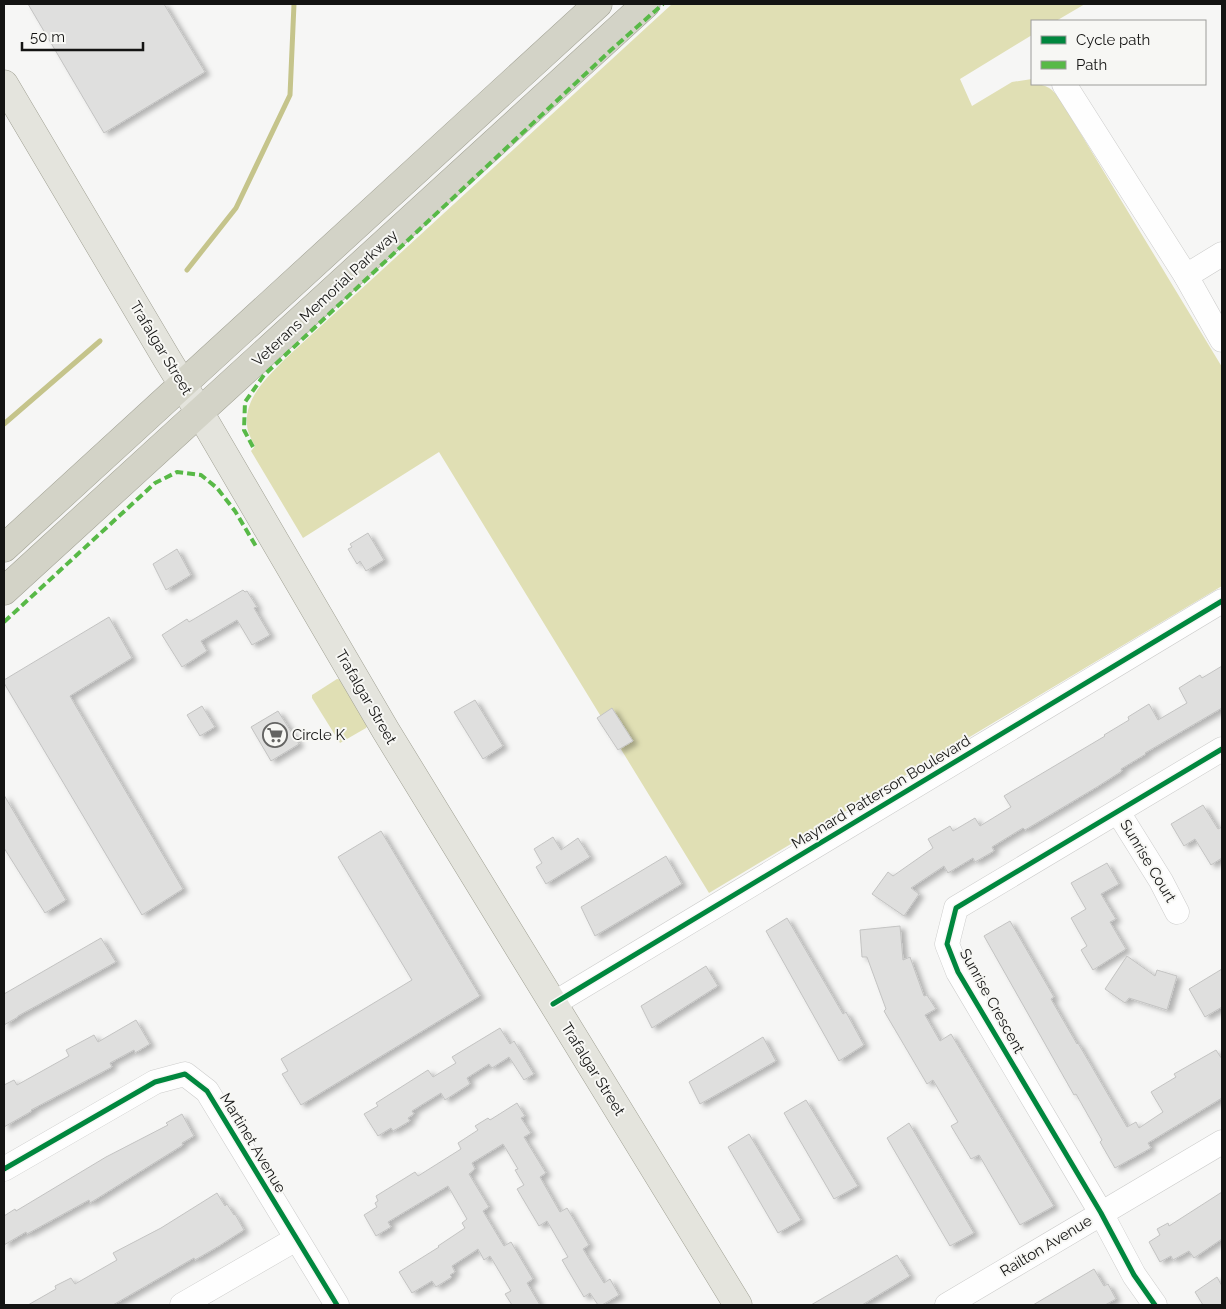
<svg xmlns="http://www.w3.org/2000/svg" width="1226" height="1309" viewBox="0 0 1226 1309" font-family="Raleway,sans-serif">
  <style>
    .green { fill: #e0dfb4 }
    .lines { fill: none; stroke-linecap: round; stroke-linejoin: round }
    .stream { stroke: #c5c48b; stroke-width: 5 }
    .building { fill: #dfdfde; stroke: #c3c3c2; filter: url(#shadow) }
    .minor-casing { stroke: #cccccb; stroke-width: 25 }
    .major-casing { stroke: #a1a194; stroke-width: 29 }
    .highway-casing { stroke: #a1a194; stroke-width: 29 }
    .minor { stroke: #fefefe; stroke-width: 24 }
    .major { stroke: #e4e4dd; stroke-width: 28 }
    .highway { stroke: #d3d3c7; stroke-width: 28 }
    .quiet { stroke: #58b947; stroke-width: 4; stroke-dasharray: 8 4; stroke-linecap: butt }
    .cycleway-casing { stroke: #f7f7f4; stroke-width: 8 }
    .cycleway { stroke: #00873e; stroke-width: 5 }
    .labels { text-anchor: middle; stroke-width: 4; stroke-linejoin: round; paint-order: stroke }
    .street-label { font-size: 15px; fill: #141413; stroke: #f7f7f4 }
    .poi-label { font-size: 15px; fill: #141413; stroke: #f7f7f4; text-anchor: start }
  </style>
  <defs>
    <filter id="shadow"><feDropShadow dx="5" dy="3" stdDeviation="2.5" flood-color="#0004"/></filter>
  </defs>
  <rect width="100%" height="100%" fill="#f6f6f5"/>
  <!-- green -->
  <g class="green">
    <path d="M672,4H1085L1056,21H1032V35L960,79L972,106L1012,82L1032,79V84C1047,84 1053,89 1061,101L1222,367V586L709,893L439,452L303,538L251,451L255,446C252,440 247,432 247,424C245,397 267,378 285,359Z"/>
    <path d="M337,679L344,680L369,723L366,728L340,743L312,698V695Z"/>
  </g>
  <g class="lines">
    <!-- stream -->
    <g class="stream">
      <path d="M187,270L236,208L290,95L294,4"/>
      <path d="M4,424L100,341"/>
    </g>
  </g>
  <!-- building -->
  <g class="building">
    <path d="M28,4H164L205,72L104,133Z"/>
    <path d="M368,533L384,560L366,571L360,561L357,564L348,549L352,547L350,544Z"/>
    <path d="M177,549L191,575L166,590L153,564Z"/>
    <path d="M243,590L245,592L247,591L257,607L254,608L270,635L252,645L237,620L201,641L207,651L182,667L162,635L187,619L189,622Z"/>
    <path d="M109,617L132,658L70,696L183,889L142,915L4,683V680Z"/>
    <path d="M1222,666V708L1145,753L1146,754L1121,769L1122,771L1097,787L1025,830L1023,828L992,847L994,851L975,862L973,858L948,873L944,866L911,888L919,894L904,916L872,894L888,872L893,876L933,848L928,839L950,826L953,831L975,818L980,826L1011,807L1004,796L1105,736L1104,735L1129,720L1128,717L1149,704L1158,720L1187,703L1179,688L1200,675L1202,678Z"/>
    <path d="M475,700L503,746L483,759L454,712Z"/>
    <path d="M202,706L215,727L200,736L187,715Z"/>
    <path d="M612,708L633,741L618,750L597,718Z"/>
    <path d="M278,711L299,744L271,761L251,727Z"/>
    <path d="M4,795L66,900L45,913L4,848Z"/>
    <path d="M1203,805L1218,829L1222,827V858L1211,865L1195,839L1184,846L1171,824Z"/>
    <path d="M381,831L480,996L301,1105L282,1074L288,1071L281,1059L412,980L338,857Z"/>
    <path d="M553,837L561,850L578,838L590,857L546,884L536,867L542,863L534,849Z"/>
    <path d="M666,856L682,884L595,936L581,907Z"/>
    <path d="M1107,863L1119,884L1101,894L1116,919L1110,922L1126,949L1093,970L1081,950L1087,946L1071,918L1086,909L1071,883Z"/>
    <path d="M787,918L843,1014L846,1012L864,1045L839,1061L766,931Z"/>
    <path d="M1010,921L1054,997L1051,999L1077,1044L1078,1043L1127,1127L1136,1122L1139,1128L1163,1112L1151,1092L1176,1077L1174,1074L1216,1050L1222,1059V1098L1148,1143L1151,1148L1115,1168L1100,1142L1102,1140L1076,1094L1074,1095L984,936Z"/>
    <path d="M900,926L903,960L910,957L924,996L927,995L936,1009L925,1015L940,1041L951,1034L1054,1206L1020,1225L979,1155L971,1159L951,1126L958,1122L933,1080L927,1084L884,1011L886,1009L867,957H862L860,930Z"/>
    <path d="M101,938L116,962L18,1016V1017L4,1025V993V994Z"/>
    <path d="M1127,956L1155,976L1157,970L1177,976L1167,1010L1129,998L1125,1003L1105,989Z"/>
    <path d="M706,966L718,986L652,1028L641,1006Z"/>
    <path d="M1222,969V1007L1205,1017L1189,989Z"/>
    <path d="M136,1020L150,1044L135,1053L134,1050L110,1063L112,1067L31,1110L32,1111L4,1127V1085L14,1080L17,1085L69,1056L66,1050L94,1035L98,1042Z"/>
    <path d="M500,1028L510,1044L514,1041L534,1074L524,1080L509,1057L492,1068L489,1064L467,1078L470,1084L445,1100L441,1093L412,1111L414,1114L408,1118L410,1121L393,1131L391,1128L378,1136L364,1114L378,1106L376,1103L428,1070L433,1077L456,1063L452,1057Z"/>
    <path d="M763,1037L776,1061L700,1104L689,1082Z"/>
    <path d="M806,1100L858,1186L834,1199L784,1113Z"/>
    <path d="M517,1103L525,1116L521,1118L531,1133L524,1137L546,1173L540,1177L560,1212L567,1208L589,1245L583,1249L604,1283L610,1279L619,1295L602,1305H598L590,1293L584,1297L562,1260L568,1257L547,1221L539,1226L517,1189L524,1185L515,1170L518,1169L503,1144L472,1163L475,1169L469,1174L489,1207L483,1211L504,1246L511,1242L533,1279L527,1283L540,1305H512L505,1294L511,1291L490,1256L484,1260L478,1249L452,1266L455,1272L450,1275L452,1277L436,1287L432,1281L412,1293L399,1272L439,1247L438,1246L465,1228L462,1223L467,1219L448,1186L388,1222L391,1227L376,1236L364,1215L377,1207L375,1203L378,1201L376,1196L415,1172L418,1176L461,1149L458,1143L478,1130L475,1126L488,1118L490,1120Z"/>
    <path d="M182,1114L194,1136L182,1143L183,1145L90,1203L89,1200L27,1234L26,1232L4,1245V1216L15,1209L16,1211L106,1157L168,1125L166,1123Z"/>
    <path d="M909,1123L974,1233L950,1246L887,1138Z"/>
    <path d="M749,1134L801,1220L778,1233L728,1147Z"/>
    <path d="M1222,1192V1239L1194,1258L1189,1251L1173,1260L1171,1256L1160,1262L1149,1242L1160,1235L1157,1229L1168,1223L1169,1226Z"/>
    <path d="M217,1193L225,1206L227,1204L234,1215L235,1214L244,1230L219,1246L195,1260L194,1258L113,1305H28L56,1289L55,1286L71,1278L75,1284L117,1260L113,1253L161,1228Z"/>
    <path d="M897,1255L910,1276L862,1305H811Z"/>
    <path d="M1094,1269L1104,1286L1108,1284L1116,1299L1105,1305H1033Z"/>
    <path d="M1217,1277L1222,1286V1305H1203L1195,1292Z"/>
  </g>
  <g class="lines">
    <defs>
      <g id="minor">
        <path d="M1064,84L1186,276L1222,340"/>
        <path d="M1186,276L1222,254"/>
        <path d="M1118,812L1161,881L1177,912"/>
        <path d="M553,1004L1222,601"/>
        <path d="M4,1169L155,1082L185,1074L207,1091L337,1305"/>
        <path d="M182,1305L296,1239"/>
        <path d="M947,1305L1222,1142"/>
        <path d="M1155,1305L1134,1275L1101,1213L958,972L947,944L956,908L1222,749"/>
      </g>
      <path id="major" d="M4,84L167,359L200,413L386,731L738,1305"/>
      <g id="highway">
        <path d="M4,548L598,4"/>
        <path d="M4,591L646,4"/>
      </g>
    </defs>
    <!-- minor casing -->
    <use href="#minor" class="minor-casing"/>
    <!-- major casing -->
    <use href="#major" class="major-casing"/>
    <!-- highway casing -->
    <use href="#highway" class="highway-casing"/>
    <!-- minor -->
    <use href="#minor" class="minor"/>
    <!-- major -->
    <use href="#major" class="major"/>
    <!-- highway -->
    <use href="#highway" class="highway"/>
    <!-- quiet -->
    <g class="quiet">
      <path d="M253,447L244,430L245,402L264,375L611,50L663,4"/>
      <path d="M4,622L155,483L177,472L201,475L217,488L235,511L257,548"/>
    </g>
    <defs>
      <g id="cycleway">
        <path d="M553,1004L1222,601"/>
        <path d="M4,1169L155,1082L185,1074L207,1091L337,1305"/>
        <path d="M1155,1305L1134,1275L1101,1213L958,972L947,944L956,908L1222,749"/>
      </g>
    </defs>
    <!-- cycleway casing -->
    <use href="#cycleway" class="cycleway-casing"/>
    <!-- cycleway -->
    <use href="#cycleway" class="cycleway"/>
  </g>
  <!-- icons -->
  <defs>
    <symbol id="supermarket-ring" viewBox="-11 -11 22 22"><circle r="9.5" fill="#f7f7f4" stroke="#636362" stroke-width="1.5"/><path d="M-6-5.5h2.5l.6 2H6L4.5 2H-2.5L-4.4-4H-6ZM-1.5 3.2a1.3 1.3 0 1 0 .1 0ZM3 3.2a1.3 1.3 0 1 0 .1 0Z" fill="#636362"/></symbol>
  </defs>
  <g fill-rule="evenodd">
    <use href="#supermarket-ring" x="261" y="721" width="28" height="28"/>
  </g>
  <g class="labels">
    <!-- street labels -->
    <g class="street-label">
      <text transform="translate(325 298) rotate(-43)" y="5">Veterans Memorial Parkway</text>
      <text transform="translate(161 348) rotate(59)" y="5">Trafalgar Street</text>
      <text transform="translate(366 697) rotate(60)" y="5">Trafalgar Street</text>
      <text transform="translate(881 792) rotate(-31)" y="5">Maynard Patterson Boulevard</text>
      <text transform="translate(1148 861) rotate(59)" y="5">Sunrise Court</text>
      <text transform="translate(992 1001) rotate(61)" y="5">Sunrise Crescent</text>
      <text transform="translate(593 1069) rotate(58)" y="5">Trafalgar Street</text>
      <text transform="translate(253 1143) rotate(59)" y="5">Martinet Avenue</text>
      <text transform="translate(1046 1246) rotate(-31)" y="5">Railton Avenue</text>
    </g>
    <!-- poi labels -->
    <g class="poi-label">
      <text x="292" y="740">Circle K</text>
    </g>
  </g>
  <!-- border -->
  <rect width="1226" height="1309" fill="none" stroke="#141413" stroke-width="10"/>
  <!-- legend -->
  <rect x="1031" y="20" width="175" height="65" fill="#f7f7f4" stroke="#9c9c9a"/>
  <rect x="1041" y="36" width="25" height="8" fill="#00873e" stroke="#9c9c9a"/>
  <text x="1076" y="45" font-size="15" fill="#141413">Cycle path</text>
  <rect x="1041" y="61" width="25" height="8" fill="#58b947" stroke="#9c9c9a"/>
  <text x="1076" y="70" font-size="15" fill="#141413">Path</text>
  <!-- scale -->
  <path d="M22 42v8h121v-8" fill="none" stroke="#141413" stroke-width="2.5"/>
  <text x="30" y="42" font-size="15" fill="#141413" stroke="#f7f7f4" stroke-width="4" paint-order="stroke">50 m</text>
</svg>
